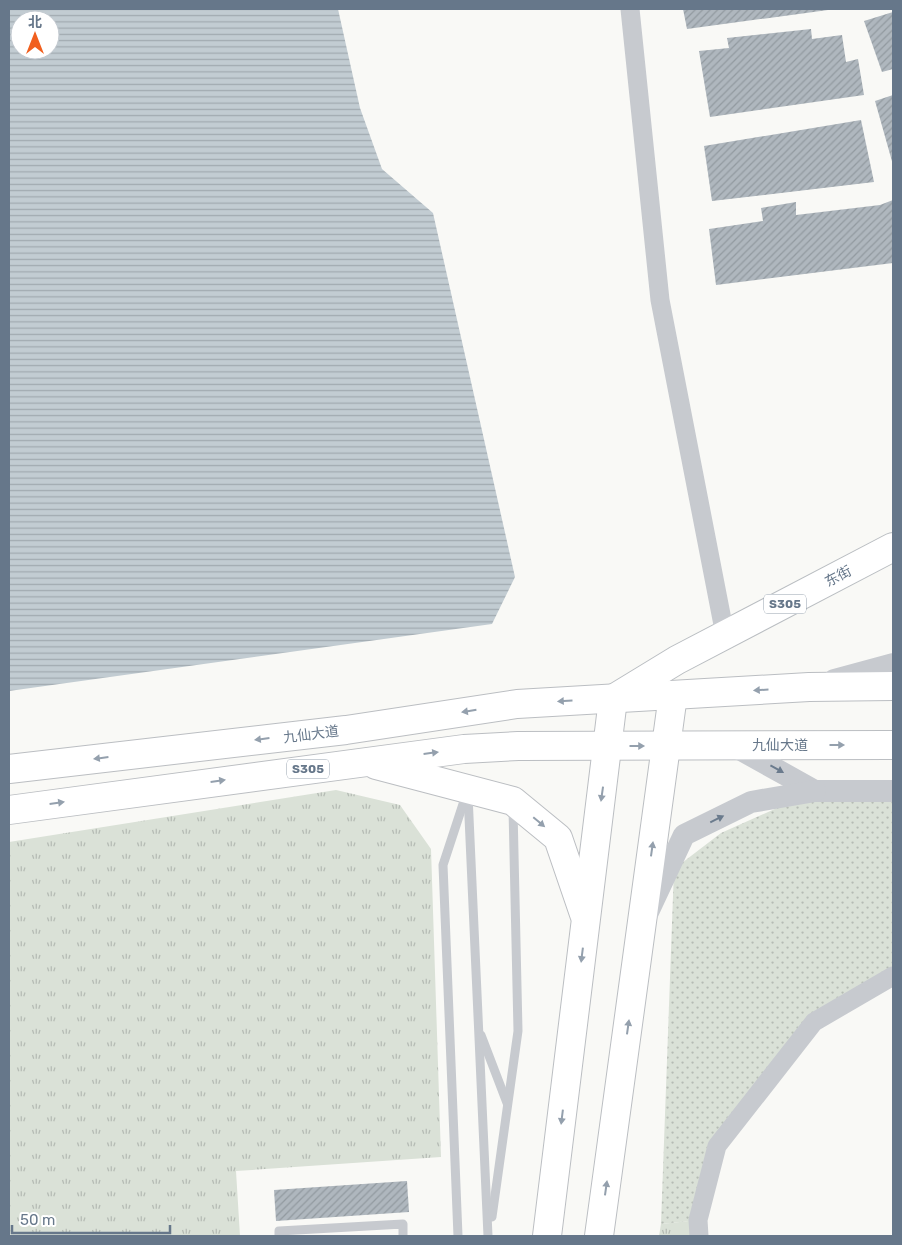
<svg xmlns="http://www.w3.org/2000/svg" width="902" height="1245" viewBox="0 0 902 1245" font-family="Rubik,'Noto Sans SC',sans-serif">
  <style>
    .grass { fill: url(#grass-tufts) }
    .park { fill: url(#park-dots) }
    .water { fill: url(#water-rules); fill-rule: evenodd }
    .building { fill: url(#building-hatch) }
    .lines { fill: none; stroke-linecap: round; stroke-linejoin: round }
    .primary-casing { stroke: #babec2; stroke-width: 30 }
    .trunk-casing { stroke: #bbbec2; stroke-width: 30 }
    .service { stroke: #c7cacf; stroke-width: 9 }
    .minor { stroke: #c7cacf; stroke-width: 19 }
    .tertiary { stroke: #c7cacf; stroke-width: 22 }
    .primary { stroke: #fff; stroke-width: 28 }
    .trunk { stroke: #fff; stroke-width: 28 }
    .oneway { fill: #94a0ad }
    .oneway2 { fill: #6b7b8d }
    .labels { text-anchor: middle; stroke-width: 5; stroke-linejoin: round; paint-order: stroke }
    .shield { fill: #fff; stroke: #94a0ad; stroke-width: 1 }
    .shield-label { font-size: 12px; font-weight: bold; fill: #66778a }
    .street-label { font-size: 14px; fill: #66778a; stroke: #fff }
  </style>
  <defs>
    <pattern id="grass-tufts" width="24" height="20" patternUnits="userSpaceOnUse" patternTransform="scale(1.25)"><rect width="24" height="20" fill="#dae1d7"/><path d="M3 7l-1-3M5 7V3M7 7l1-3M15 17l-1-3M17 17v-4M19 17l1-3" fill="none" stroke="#b5bbb4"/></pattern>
    <pattern id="park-dots" width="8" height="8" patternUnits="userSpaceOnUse" patternTransform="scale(1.25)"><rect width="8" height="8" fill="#dae1d7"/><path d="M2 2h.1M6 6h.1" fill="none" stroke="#b5bbb4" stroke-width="1.8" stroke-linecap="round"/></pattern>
    <pattern id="water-rules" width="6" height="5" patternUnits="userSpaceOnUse" patternTransform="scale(1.25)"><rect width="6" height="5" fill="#c2ccd2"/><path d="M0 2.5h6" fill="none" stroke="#a1aab0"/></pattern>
    <pattern id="building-hatch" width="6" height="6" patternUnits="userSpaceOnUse" patternTransform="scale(1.25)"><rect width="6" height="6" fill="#afb7be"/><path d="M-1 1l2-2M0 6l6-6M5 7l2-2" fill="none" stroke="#929aa0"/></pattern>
  </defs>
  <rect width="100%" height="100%" fill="#f9f9f6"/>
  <!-- grass -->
  <g class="grass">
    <path d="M336,790L400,805L431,849L441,1157L236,1171L240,1236H9V842Z"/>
    <path d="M698,1220L699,1236H659L661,1224Z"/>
  </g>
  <!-- park -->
  <path class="park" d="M815,791H893V976L814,1022L717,1146L698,1220L661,1224L674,869L721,833Z"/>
  <!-- water -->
  <path class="water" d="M9,9H338L360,108L382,169L433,213L515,577L492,624L9,691ZM20,20H50V50H20Z"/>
  <!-- building -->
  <g class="building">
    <path d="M683,9H828V10L687,29Z"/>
    <path d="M893,12V69L882,72L864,21Z"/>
    <path d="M811,29L812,39L842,35L846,62L858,59L864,95L710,117L699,51L729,48L727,38Z"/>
    <path d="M893,95V165L875,101Z"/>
    <path d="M861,120L874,182L712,201L704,146Z"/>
    <path d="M893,200V263L716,285L709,229L763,221L761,208L796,202V215L880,205Z"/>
    <path d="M407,1181L409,1212L276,1221L274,1190Z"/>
  </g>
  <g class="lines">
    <defs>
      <path id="primary" d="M613,699L677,660L893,547"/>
      <g id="trunk">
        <path d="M376,765L513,801L558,838L584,914"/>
        <path d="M9,769L346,730L517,704L809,687L893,686"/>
        <path d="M9,810L464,749L518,746L893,745"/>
        <path d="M547,1236L613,699"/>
        <path d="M599,1236L673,695"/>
      </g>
    </defs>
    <!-- primary casing -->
    <use href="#primary" class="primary-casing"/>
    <!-- trunk casing -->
    <use href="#trunk" class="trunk-casing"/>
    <!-- service -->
    <g class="service">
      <path d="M468,795L488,1236"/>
      <path d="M481,1035L507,1103"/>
      <path d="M492,1217L518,1031L513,809"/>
      <path d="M279,1236V1231L403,1224V1236"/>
      <path d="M458,1236L443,865L467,792"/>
    </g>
    <!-- minor -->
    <g class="minor">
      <path d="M630,9L660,300L725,635"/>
      <path d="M699,1236L698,1220L717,1146L814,1022L893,976"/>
    </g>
    <!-- tertiary -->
    <g class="tertiary">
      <path d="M834,680L893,664"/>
      <path d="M734,746L815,791H893"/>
      <path d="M648,912L684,835L751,802L815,791"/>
    </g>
    <!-- primary -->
    <use href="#primary" class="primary"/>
    <!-- trunk -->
    <use href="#trunk" class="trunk"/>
  </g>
  <!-- one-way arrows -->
  <defs><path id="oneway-solid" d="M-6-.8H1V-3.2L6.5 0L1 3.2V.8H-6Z" transform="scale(1.25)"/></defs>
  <g class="oneway">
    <use href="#oneway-solid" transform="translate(761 690) rotate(177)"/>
    <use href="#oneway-solid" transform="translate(565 701) rotate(177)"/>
    <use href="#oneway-solid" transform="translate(469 711) rotate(171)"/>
    <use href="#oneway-solid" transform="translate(262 739) rotate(173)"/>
    <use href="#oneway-solid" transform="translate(837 745)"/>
    <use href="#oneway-solid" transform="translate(637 746)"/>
    <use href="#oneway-solid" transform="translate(431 753) rotate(-7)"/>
    <use href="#oneway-solid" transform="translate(101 758) rotate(173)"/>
    <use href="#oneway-solid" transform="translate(218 781) rotate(-8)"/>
    <use href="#oneway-solid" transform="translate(602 794) rotate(98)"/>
    <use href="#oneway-solid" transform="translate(57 803) rotate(-8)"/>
    <use href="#oneway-solid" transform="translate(539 822) rotate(40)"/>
    <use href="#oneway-solid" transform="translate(652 849) rotate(-82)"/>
    <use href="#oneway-solid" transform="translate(582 955) rotate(97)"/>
    <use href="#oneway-solid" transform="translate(628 1027) rotate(-82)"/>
    <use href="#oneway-solid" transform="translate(562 1117) rotate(97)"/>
    <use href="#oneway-solid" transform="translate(606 1188) rotate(-82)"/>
  </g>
  <g class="oneway2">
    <use href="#oneway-solid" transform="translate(777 769) rotate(29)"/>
    <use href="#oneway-solid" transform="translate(717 819) rotate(-26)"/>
  </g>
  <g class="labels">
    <!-- shield labels -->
    <g class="shield">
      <rect x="764" y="594.5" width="42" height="19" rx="4"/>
      <rect x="287" y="759.5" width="42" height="19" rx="4"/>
    </g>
    <g class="shield-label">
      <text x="785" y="608">S305</text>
      <text x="308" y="773">S305</text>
    </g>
    <!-- street labels -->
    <g class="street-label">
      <text transform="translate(838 576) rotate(-28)" y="5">东街</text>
      <text transform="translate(311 734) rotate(-7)" y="5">九仙大道</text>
      <text x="780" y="750">九仙大道</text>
    </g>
  </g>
  <!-- border -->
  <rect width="902" height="1245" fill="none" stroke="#66778a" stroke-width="20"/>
  <!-- north arrow -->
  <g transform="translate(35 35)"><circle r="24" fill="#ffffff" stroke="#c2c9d0"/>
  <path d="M0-4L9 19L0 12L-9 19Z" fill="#f15f1e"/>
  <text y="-8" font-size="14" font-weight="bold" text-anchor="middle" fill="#66778a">北</text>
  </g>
  <!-- scale -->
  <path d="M12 1225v8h158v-8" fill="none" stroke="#66778a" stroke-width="2.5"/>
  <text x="20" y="1225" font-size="15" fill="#66778a" stroke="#ffffff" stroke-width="4" paint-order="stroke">50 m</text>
</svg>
